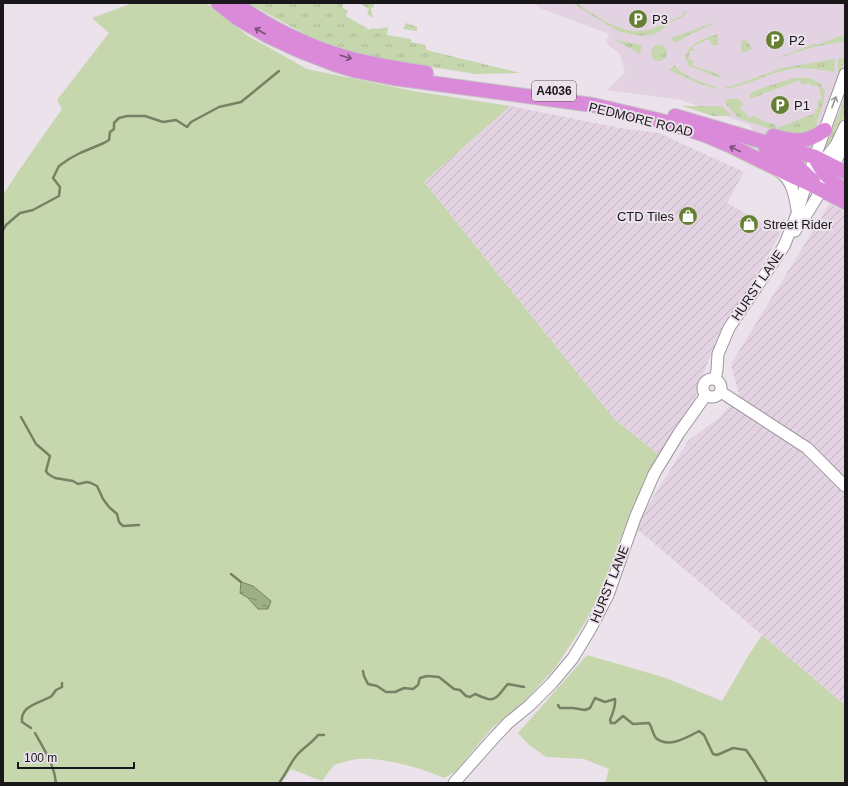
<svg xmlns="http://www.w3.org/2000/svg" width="848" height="786" viewBox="0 0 848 786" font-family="Arial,sans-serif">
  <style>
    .built { fill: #e3d3e2 }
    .industrial { fill: url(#industrial-furrows) }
    .grass { fill: url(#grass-tufts) }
    .green { fill: #c6d7ae }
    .water { fill: url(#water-ripples); stroke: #768263 }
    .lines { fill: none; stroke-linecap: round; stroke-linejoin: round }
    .stream { stroke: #768263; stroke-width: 2.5 }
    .tertiary-casing { stroke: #9f969e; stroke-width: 13 }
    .trunk-casing { stroke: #c3c3c3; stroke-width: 16 }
    .tertiary { stroke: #fff; stroke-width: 11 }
    .trunk { stroke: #db8ada; stroke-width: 14 }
    .oneway { stroke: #7a507a }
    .oneway2 { stroke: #989798 }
    .labels { text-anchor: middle; stroke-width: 4; stroke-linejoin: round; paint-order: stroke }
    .shield { fill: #ebe2eb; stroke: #595459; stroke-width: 1 }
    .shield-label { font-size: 12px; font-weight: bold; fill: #1a171a }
    .poi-label { font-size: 13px; fill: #1a171a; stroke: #ebe2eb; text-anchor: start }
    .street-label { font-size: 13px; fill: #1a171a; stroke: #ebe2eb }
  </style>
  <defs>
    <pattern id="industrial-furrows" width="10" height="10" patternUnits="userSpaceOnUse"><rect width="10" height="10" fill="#e3d3e2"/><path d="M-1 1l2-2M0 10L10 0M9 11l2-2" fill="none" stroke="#c2b4c1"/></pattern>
    <pattern id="grass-tufts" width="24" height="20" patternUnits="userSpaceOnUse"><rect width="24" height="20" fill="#c6d7ae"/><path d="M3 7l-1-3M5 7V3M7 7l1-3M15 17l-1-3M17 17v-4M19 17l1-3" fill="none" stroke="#aab895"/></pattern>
    <pattern id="water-ripples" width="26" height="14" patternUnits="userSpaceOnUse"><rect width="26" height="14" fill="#9db082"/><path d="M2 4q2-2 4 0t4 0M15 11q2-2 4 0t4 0" fill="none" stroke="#7f8e6a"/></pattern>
  </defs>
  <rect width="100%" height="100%" fill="#ebe2eb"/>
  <!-- built -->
  <path class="built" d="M533,3H845V106L822,153L813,167L769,159L750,125L681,100L607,90L625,72L620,54L606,43L609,34L542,9Z"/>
  <!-- industrial -->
  <g class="industrial">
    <path d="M510,106L626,129L659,133L744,172L727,203L781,233L720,334L703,374L691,411L659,455L614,419L424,182Z"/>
    <path d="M830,203L845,212V705L637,529L644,512L688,441L721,416L739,395L731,364Z"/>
  </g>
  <!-- grass -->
  <g class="grass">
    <path d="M248,3H344L342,7L348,11L346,16L370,30L372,28L377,29L388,27L387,35L411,39V42L426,45V50L520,73L476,74L366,57L312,38Z"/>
    <path d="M359,3H374V7L371,8L373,18L367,14L369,9Z"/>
    <path d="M572,3H577C595,16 624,36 647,30C660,27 671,20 683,15V11L687,12C684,18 677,19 672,22C667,25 663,29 659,32C647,39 631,35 618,31Z"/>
    <path d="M406,23L417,27V31L403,29Z"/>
    <path d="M712,23L713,24L687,36L676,43L671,38Z"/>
    <path d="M718,34V45H712L709,39L692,47L695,51H690L688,59L694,61L692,65L721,75L720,78L689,66L685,58C689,42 704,39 718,34Z"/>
    <path d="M845,34V41L814,47L774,59L816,43L817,45Z"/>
    <path d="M613,39L642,45L640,54Z"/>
    <path d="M747,40L752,49L746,52H741V41Z"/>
    <circle cx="659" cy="53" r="8"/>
    <path d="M845,58L840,73H838V59Z"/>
    <path d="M835,59L834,72C820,70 805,67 791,69C768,73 748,86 725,89L726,87L732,86L782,68Z"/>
    <path d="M674,65C686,78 701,82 717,87V89L697,83L669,70Z"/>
    <path d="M793,78H810L815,81L820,83L825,92L823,104L814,131L807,135L779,132L738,118L726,104L725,100L738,98L744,104L740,107L749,118L753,115L765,122L774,124L777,128L816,113L815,109L819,107L817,101L822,99L818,85L811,86L810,83L802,85L800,80L750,99L749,95L754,91Z"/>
    <path d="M845,98V115L831,144H829L823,149C830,131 839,116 845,98Z"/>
    <path d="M682,106H716L723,107L732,116H713Z"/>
  </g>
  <!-- green -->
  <g class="green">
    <path d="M133,3H206L248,36L307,69L413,91L510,106L424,182L614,419L659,455L630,513L600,594L584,624L555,668L526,700L492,728L455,772L444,778C422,768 382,757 358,759C350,760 342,763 334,765L322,781L291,769L281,783H3V195L17,173L62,109L57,100L109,33L92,18Z"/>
    <path d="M762,635L845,705V783H605L609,769L584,759L546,757L529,745L518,733L587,655L666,678L722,701L747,658Z"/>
  </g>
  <!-- water -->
  <path class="water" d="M241,582L253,586L271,601L268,609H258L248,598L240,593Z"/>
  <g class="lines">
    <!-- stream -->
    <g class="stream">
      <path d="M3,230L6,225L20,213L33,210L59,196L60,187L53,178L59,166L69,159L80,153L104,143L109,140L110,132L114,129V123L119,118L127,116H145L163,122L176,120L187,127L191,122L219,107L241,102L279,71"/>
      <path d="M21,417L36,444L50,456L46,471L48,474L55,478L73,481L78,484L87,482L91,483L97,486L103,499L109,507L117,514L119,522L123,526L139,525"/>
      <path d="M231,574L241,582"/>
      <path d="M363,671L364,676L368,684L377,686L386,692H395L404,688L413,689L418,685L420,678L427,676L439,677L454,689L460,690L466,696L470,697L475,694C480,696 484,698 488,699C498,701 502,689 508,684L524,687"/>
      <path d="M558,705L560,708H573L585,710L590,708L595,698L605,702L615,699C616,706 613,713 610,720L611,723H615L623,716L633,724L649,723C652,727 653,735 656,738C668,749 688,737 699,731L704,735L713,754L717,755L733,748L746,750L753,760L767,783"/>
      <path d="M31,728L22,722C20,706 39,703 50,697C53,696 54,692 56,690C58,689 60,688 62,687V683"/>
      <path d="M35,733C44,749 54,764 56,783"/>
      <path d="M279,783C285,775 291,762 297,755C303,748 312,743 318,735H324"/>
    </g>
    <defs>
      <g id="tertiary">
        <path d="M818,168L836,145L845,126"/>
        <path d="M780,172C792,180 795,196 797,210"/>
        <path d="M795,231C815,203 832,173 845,141"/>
        <circle cx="712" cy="388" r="9"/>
        <path d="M715,379L717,370L718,354L729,328L784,246L797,214L811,168L845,74"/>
        <path d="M721,392L807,448L845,486"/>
        <path d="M454,783L492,740L508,723L530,705L552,683L573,658L591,628L608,595L635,518L654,474L679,433L706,395"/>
      </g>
      <g id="trunk">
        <path d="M218,3L237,18L268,36L298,50L334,64L357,71L393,78L593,105L662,121L705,135L731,146L790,175L806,182L845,202"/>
        <path d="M235,3C266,26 310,48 348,58C373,65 400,69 426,73"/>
        <path d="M675,116L815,157L845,172"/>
        <path d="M773,136C795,142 805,144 825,130"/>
        <path d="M766,149L795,164L813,181"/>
        <path d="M815,157C821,172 831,182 845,190"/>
      </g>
    </defs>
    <!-- tertiary casing -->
    <use href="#tertiary" class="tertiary-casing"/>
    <!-- trunk casing -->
    <use href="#trunk" class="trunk-casing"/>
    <!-- tertiary -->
    <use href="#tertiary" class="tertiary"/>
    <!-- trunk -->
    <use href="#trunk" class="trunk"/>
  </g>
  <!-- one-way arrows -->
  <defs><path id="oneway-shaft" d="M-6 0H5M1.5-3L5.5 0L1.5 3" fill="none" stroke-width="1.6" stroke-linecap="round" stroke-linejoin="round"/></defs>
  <g class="oneway">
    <use href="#oneway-shaft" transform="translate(260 31) rotate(-150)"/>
    <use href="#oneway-shaft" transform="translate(346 57) rotate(17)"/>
    <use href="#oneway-shaft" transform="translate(735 149) rotate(-154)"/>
  </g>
  <use class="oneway2" href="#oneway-shaft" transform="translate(834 102) rotate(-70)"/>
  <!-- icons -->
  <defs>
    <symbol id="parking-disc" viewBox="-11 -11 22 22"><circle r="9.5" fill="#657f33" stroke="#ebe2eb"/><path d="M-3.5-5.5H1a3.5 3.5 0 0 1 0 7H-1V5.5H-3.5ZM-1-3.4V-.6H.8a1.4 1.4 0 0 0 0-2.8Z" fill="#fff"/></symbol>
    <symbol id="shop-disc" viewBox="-11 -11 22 22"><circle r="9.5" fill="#657f33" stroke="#ebe2eb"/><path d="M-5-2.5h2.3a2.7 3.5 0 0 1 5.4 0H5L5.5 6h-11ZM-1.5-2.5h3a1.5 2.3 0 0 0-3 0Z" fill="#fff"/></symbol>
  </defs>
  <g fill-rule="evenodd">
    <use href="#parking-disc" x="627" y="8" width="22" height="22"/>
    <use href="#parking-disc" x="764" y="29" width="22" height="22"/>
    <use href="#parking-disc" x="769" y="94" width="22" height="22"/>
    <use href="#shop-disc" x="677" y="205" width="22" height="22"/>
    <use href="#shop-disc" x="738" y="213" width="22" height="22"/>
  </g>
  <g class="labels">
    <!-- shield labels -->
    <rect class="shield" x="532" y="81" width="44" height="20" rx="3"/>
    <g class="shield-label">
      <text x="554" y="95">A4036</text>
    </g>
    <!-- poi labels -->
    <g class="poi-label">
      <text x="652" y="24">P3</text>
      <text x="789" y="45">P2</text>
      <text x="794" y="110">P1</text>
      <text x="674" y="221" text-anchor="end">CTD Tiles</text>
      <text x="763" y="229">Street Rider</text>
    </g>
    <!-- street labels -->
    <g class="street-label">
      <text transform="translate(641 119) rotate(14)" y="5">PEDMORE ROAD</text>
      <text transform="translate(757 285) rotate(-56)" y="5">HURST LANE</text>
      <text transform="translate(609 584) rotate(-68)" y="5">HURST LANE</text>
    </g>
  </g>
  <!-- border -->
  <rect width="848" height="786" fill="none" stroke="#1a171a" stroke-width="8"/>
  <!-- scale -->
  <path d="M18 762v6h116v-6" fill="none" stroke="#1a171a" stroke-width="2"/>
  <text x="24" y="762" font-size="12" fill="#1a171a" stroke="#ebe2eb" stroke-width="3" paint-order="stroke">100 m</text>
</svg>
